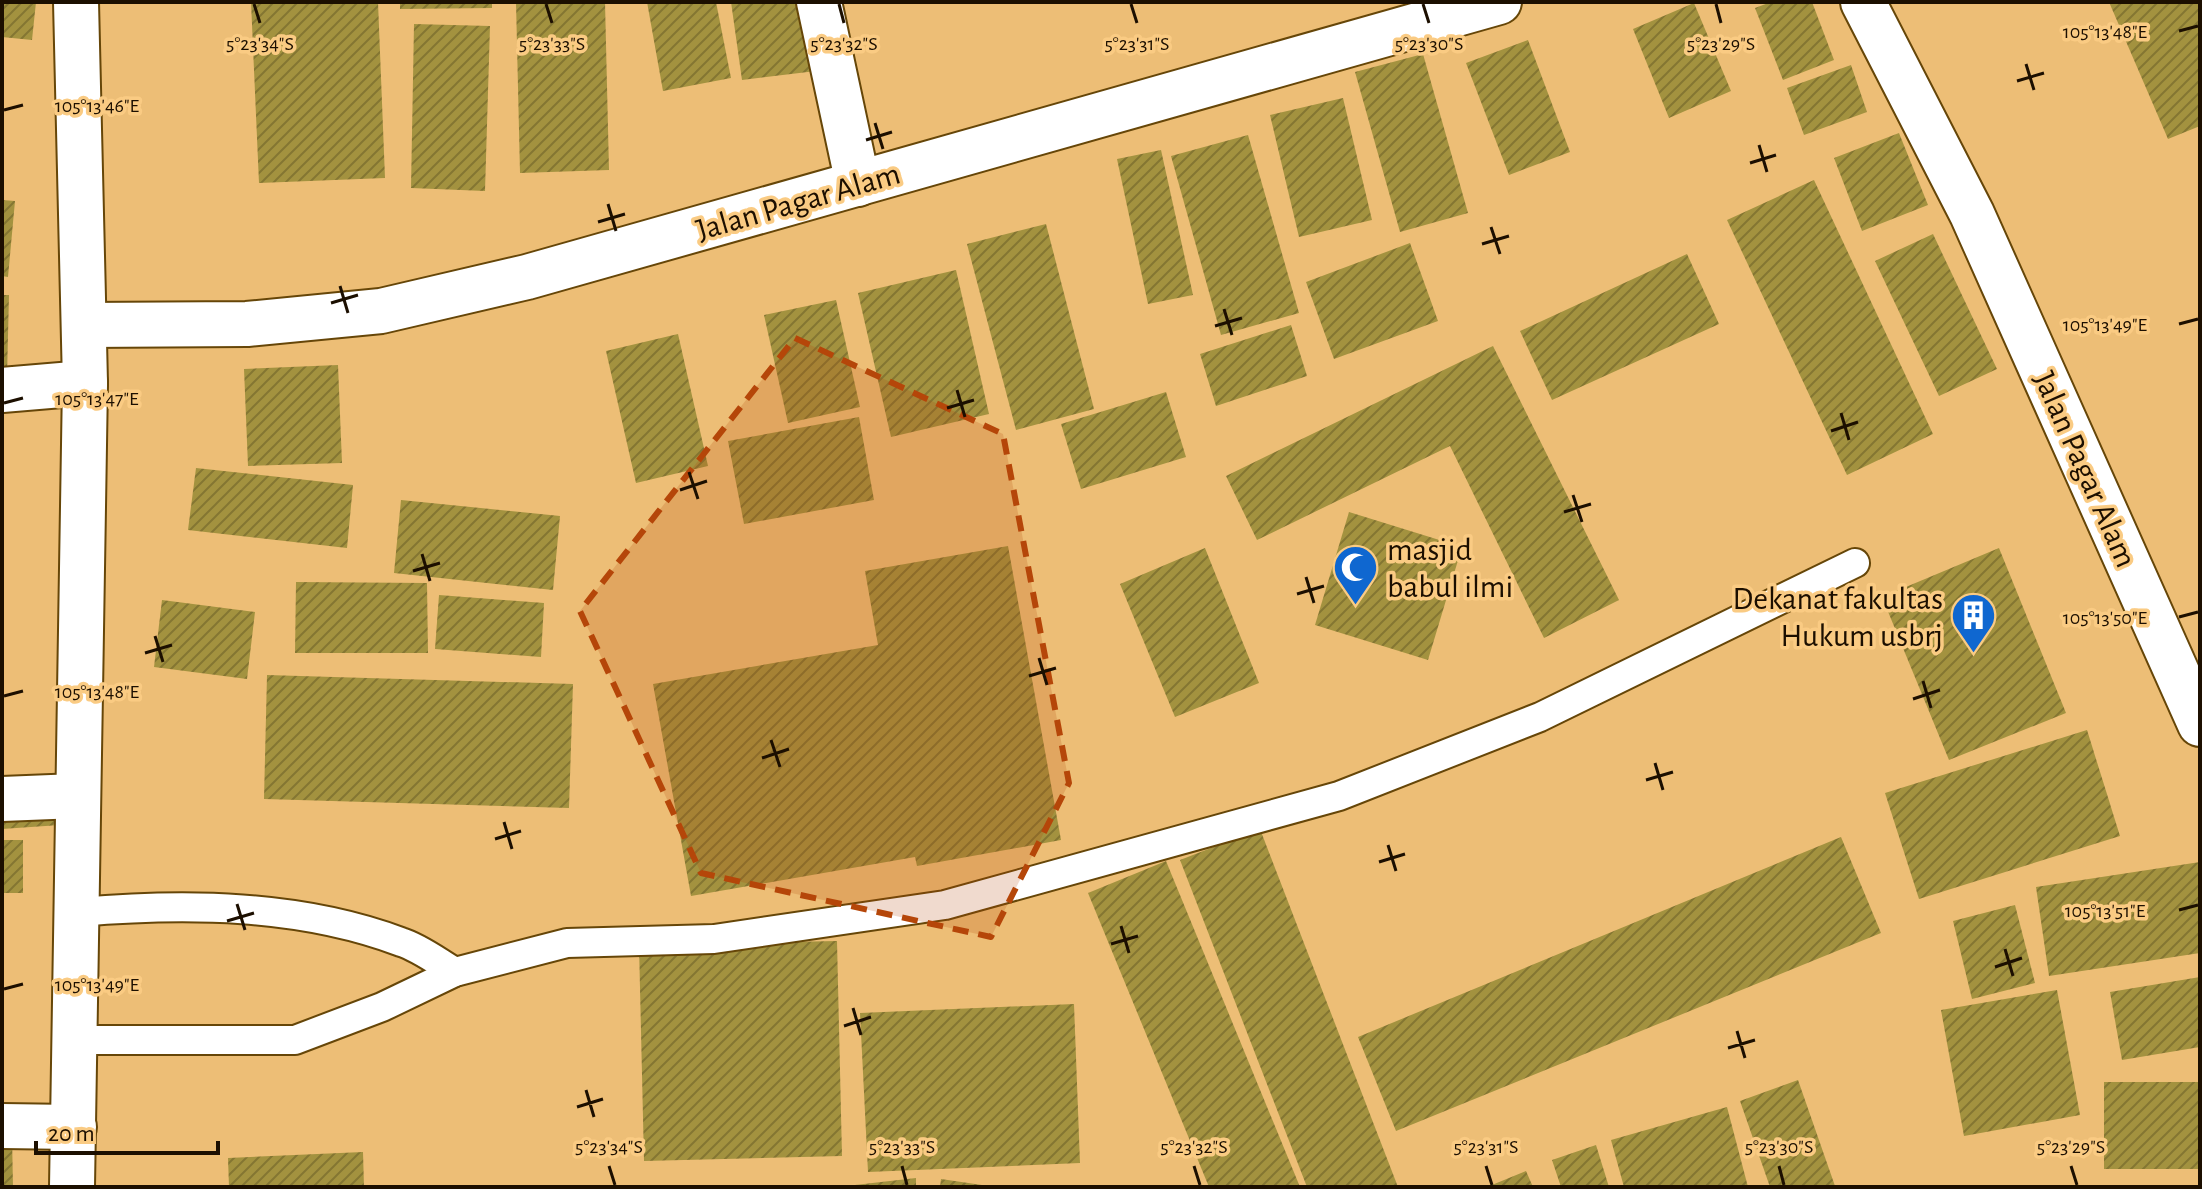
<svg xmlns="http://www.w3.org/2000/svg" width="2202" height="1189" viewBox="0 0 2202 1189" font-family="'Alegreya Sans',sans-serif">
  <style>
    .building { fill: url(#building-hatch) }
    .lines { fill: none; stroke-linecap: round; stroke-linejoin: round }
    .lane-casing { stroke: #664608; stroke-width: 32 }
    .street-casing { stroke: #664608; stroke-width: 48 }
    .secondary-casing { stroke: #664608; stroke-width: 48 }
    .highway-casing { stroke: #664608; stroke-width: 48 }
    .lane { stroke: #fff; stroke-width: 28 }
    .street { stroke: #fff; stroke-width: 44 }
    .secondary { stroke: #fff; stroke-width: 44 }
    .highway { stroke: #fff; stroke-width: 44 }
    .marked { fill: #b54609; fill-opacity: 0.2; stroke: #b54609; stroke-width: 6; stroke-dasharray: 16 10; stroke-linejoin: round }
    .ticks { fill: none; stroke: #1c0f00; stroke-width: 3 }
    .labels { text-anchor: middle; stroke-width: 7; stroke-linejoin: round; paint-order: stroke }
    .street-label { font-size: 32px; fill: #1c0f00; stroke: #facb83 }
    .poi-label { font-size: 32px; fill: #1c0f00; stroke: #facb83; text-anchor: start }
    .ticks-label { font-size: 20px; text-anchor: middle; fill: #1c0f00; stroke: #facb83; stroke-width: 7; stroke-linejoin: round; paint-order: stroke }
  </style>
  <defs>
    <pattern id="building-hatch" width="6" height="6" patternUnits="userSpaceOnUse" patternTransform="scale(2)"><rect width="6" height="6" fill="#a3923f"/><path d="M-1 1l2-2M0 6l6-6M5 7l2-2" fill="none" stroke="#847632"/></pattern>
  </defs>
  <rect width="100%" height="100%" fill="#edbe76"/>
  <!-- building -->
  <g class="building">
    <path d="M2,2H36L32,40L2,37Z"/>
    <path d="M251,2H378L385,178L259,183Z"/>
    <path d="M400,2H492V8L400,9Z"/>
    <path d="M516,2H605L609,170L520,173Z"/>
    <path d="M647,2H716L731,78L663,91Z"/>
    <path d="M731,2H806L816,71L742,80Z"/>
    <path d="M1771,2H1812L1834,60L1783,80L1755,8Z"/>
    <path d="M2109,2H2200V126L2168,139Z"/>
    <path d="M1694,3L1731,91L1669,118L1633,29Z"/>
    <path d="M414,24L490,26L485,191L411,188Z"/>
    <path d="M1528,40L1570,152L1509,175L1466,63Z"/>
    <path d="M1423,54L1468,213L1400,232L1355,72Z"/>
    <path d="M1851,65L1867,112L1804,135L1787,88Z"/>
    <path d="M1343,98L1372,220L1299,237L1270,115Z"/>
    <path d="M1899,133L1928,205L1862,231L1834,158Z"/>
    <path d="M1248,135L1299,313L1221,335L1171,156Z"/>
    <path d="M1161,150L1193,295L1148,304L1117,159Z"/>
    <path d="M1814,180L1933,434L1847,475L1727,220Z"/>
    <path d="M2,200L15,201L8,277L2,276Z"/>
    <path d="M1046,224L1094,409L1016,430L967,244Z"/>
    <path d="M1933,234L1997,369L1939,396L1875,261Z"/>
    <path d="M1410,243L1438,321L1334,359L1306,282Z"/>
    <path d="M1687,254L1719,324L1552,400L1520,331Z"/>
    <path d="M956,270L989,414L891,437L858,293Z"/>
    <path d="M2,295H9L7,376H2Z"/>
    <path d="M836,300L860,407L788,423L764,315Z"/>
    <path d="M1291,325L1307,376L1216,406L1200,354Z"/>
    <path d="M678,334L708,466L636,483L606,351Z"/>
    <path d="M1493,346L1619,600L1544,638L1450,446L1257,540L1226,476Z"/>
    <path d="M338,365L342,463L248,466L244,369Z"/>
    <path d="M1166,392L1186,457L1081,489L1061,424Z"/>
    <path d="M859,417L874,500L744,524L728,441Z"/>
    <path d="M196,468L353,485L347,548L188,530Z"/>
    <path d="M401,500L560,516L553,590L394,573Z"/>
    <path d="M1349,512L1462,547L1428,660L1315,625Z"/>
    <path d="M1008,546L1061,840L917,866L915,857L691,896L653,684L878,645L865,571Z"/>
    <path d="M1205,548L1259,683L1175,717L1120,584Z"/>
    <path d="M1999,548L2066,713L1949,760L1882,597Z"/>
    <path d="M296,582L427,583L428,653H295Z"/>
    <path d="M439,595L544,603L541,657L435,649Z"/>
    <path d="M162,600L255,612L247,679L154,667Z"/>
    <path d="M267,675L573,684L569,808L264,799Z"/>
    <path d="M2087,730L2120,836L1919,899L1885,793Z"/>
    <path d="M57,799L60,825L2,829V804Z"/>
    <path d="M1260,829L1398,1187H1307L1180,860Z"/>
    <path d="M1841,837L1881,933L1396,1131L1358,1037Z"/>
    <rect x="2" y="840" width="21" height="53"/>
    <path d="M1166,861L1300,1187H1209L1088,893Z"/>
    <path d="M2200,862V953L2049,976L2036,887Z"/>
    <path d="M2015,905L2035,983L1972,999L1953,921Z"/>
    <path d="M837,941L842,1156L644,1161L639,945Z"/>
    <path d="M2200,977V1047L2122,1060L2110,992Z"/>
    <path d="M2057,990L2080,1115L1964,1136L1941,1010Z"/>
    <path d="M1074,1004L1080,1163L868,1172L860,1013Z"/>
    <path d="M1798,1080L1835,1186L1832,1187H1770L1740,1101Z"/>
    <rect x="2104" y="1082" width="96" height="87"/>
    <path d="M1727,1107L1748,1187H1624L1611,1140Z"/>
    <path d="M2,1135H12L13,1187H2Z"/>
    <path d="M1596,1145L1609,1187H1561L1552,1160Z"/>
    <path d="M363,1152L364,1187H229L228,1158Z"/>
    <path d="M1526,1171L1533,1187H1487Z"/>
    <path d="M916,1178V1187H855V1185Z"/>
    <path d="M941,1179L982,1185V1187H940Z"/>
  </g>
  <g class="lines">
    <defs>
      <g id="lane">
        <path d="M79,912C186,903 300,904 401,942C420,948 438,962 455,972"/>
        <path d="M76,1040H295L382,1007L455,972L567,943L714,939L945,905L1339,796L1540,717L1855,563"/>
      </g>
      <g id="street">
        <path d="M819,2L858,184"/>
        <path d="M2,390L85,383"/>
        <path d="M2,799L77,796"/>
        <path d="M2,1126L74,1127"/>
      </g>
      <g id="secondary">
        <path d="M1863,2L1972,214L2200,724"/>
        <path d="M84,325L247,324L381,311L527,277L1499,2"/>
      </g>
      <path id="highway" d="M72,1187L85,383L76,2"/>
    </defs>
    <!-- lane casing -->
    <use href="#lane" class="lane-casing"/>
    <!-- street casing -->
    <use href="#street" class="street-casing"/>
    <!-- secondary casing -->
    <use href="#secondary" class="secondary-casing"/>
    <!-- highway casing -->
    <use href="#highway" class="highway-casing"/>
    <!-- lane -->
    <use href="#lane" class="lane"/>
    <!-- street -->
    <use href="#street" class="street"/>
    <!-- secondary -->
    <use href="#secondary" class="secondary"/>
    <!-- highway -->
    <use href="#highway" class="highway"/>
  </g>
  <!-- marked area -->
  <path class="marked" d="M795,338L1003,434L1069,783L991,937L701,873L580,611Z"/>
  <!-- ticks -->
  <path class="ticks" d="M254,4L260,23M546,4L552,23M839,4L844,23M1131,4L1137,23M1423,4L1429,23M1716,4L1721,23M2179,31L2198,26M2026,64L2034,90M2017,81L2044,73M4,110L23,105M875,123L883,149M866,140L892,132M1759,145L1767,172M1750,163L1776,155M608,204L616,231M598,222L625,214M1491,227L1500,254M1482,244L1509,236M340,286L348,313M331,303L358,295M1224,309L1232,335M2179,324L2198,319M1215,326L1242,318M957,390L965,417M4,403L23,398M947,408L974,400M1841,413L1849,440M1831,431L1858,422M689,472L698,499M680,490L707,481M1573,495L1582,522M1564,512L1591,504M422,554L430,581M413,571L440,563M1306,577L1314,603M1297,594L1324,586M2179,617L2198,612M155,636L163,662M145,653L172,645M1039,658L1047,685M1029,676L1056,668M1923,681L1931,708M4,696L23,691M1913,699L1940,690M771,740L780,767M762,758L789,749M1655,763L1663,790M1646,780L1673,772M504,822L512,849M495,839L521,831M1388,845L1396,871M1379,862L1405,854M237,904L245,930M2179,910L2198,905M227,921L254,913M1121,926L1129,953M1111,944L1138,936M2005,949L2013,976M1995,967L2022,958M4,989L23,984M853,1008L861,1035M844,1026L871,1017M1737,1031L1745,1058M1728,1048L1755,1040M586,1090L594,1117M577,1107L603,1099M609,1166L615,1185M902,1166L907,1185M1194,1166L1200,1185M1486,1166L1492,1185M1779,1166L1784,1185M2071,1166L2077,1185"/>
  <!-- icons -->
  <defs>
    <symbol id="mosque-pin" viewBox="-11 -11 22 30"><path d="M0 17L-7.5 6A9.5 9.5 0 1 1 7.5 6Z" fill="#0f67d0" stroke="#facb83"/><path d="M3.5-4.9A6 6 0 1 0 3.5 4.9A5 5 0 1 1 3.5-4.9Z" fill="#fff"/></symbol>
    <symbol id="building-pin" viewBox="-11 -11 22 30"><path d="M0 17L-7.5 6A9.5 9.5 0 1 1 7.5 6Z" fill="#0f67d0" stroke="#facb83"/><path d="M-4-6H4V6H1V3H-1V6H-4ZM-2.5-4.3h1.7v1.8h-1.7ZM.8-4.3h1.7v1.8H.8ZM-2.5-1h1.7V.8h-1.7ZM.8-1h1.7V.8H.8Z" fill="#fff"/></symbol>
  </defs>
  <g fill-rule="evenodd">
    <use href="#mosque-pin" x="1330" y="542" width="51" height="69"/>
    <use href="#building-pin" x="1948" y="590" width="51" height="69"/>
  </g>
  <g class="labels">
    <!-- street labels -->
    <g class="street-label">
      <text transform="translate(798 201) rotate(-16)" y="11">Jalan Pagar Alam</text>
      <text transform="translate(2086 469) rotate(66)" y="11">Jalan Pagar Alam</text>
    </g>
    <!-- poi labels -->
    <g class="poi-label">
      <text x="1387" y="560">masjid<tspan x="1387" dy="37">babul ilmi</tspan></text>
      <text x="1943" y="609" text-anchor="end">Dekanat fakultas<tspan x="1943" dy="37">Hukum usbrj</tspan></text>
    </g>
  </g>
  <g class="ticks-label">
    <text x="2105" y="38">105°13'48"E</text>
    <text x="260" y="50">5°23'34"S</text>
    <text x="552" y="50">5°23'33"S</text>
    <text x="844" y="50">5°23'32"S</text>
    <text x="1137" y="50">5°23'31"S</text>
    <text x="1429" y="50">5°23'30"S</text>
    <text x="1721" y="50">5°23'29"S</text>
    <text x="97" y="112">105°13'46"E</text>
    <text x="2105" y="331">105°13'49"E</text>
    <text x="97" y="405">105°13'47"E</text>
    <text x="2105" y="624">105°13'50"E</text>
    <text x="97" y="698">105°13'48"E</text>
    <text x="2105" y="917">105°13'51"E</text>
    <text x="97" y="991">105°13'49"E</text>
    <text x="609" y="1153">5°23'34"S</text>
    <text x="902" y="1153">5°23'33"S</text>
    <text x="1194" y="1153">5°23'32"S</text>
    <text x="1486" y="1153">5°23'31"S</text>
    <text x="1779" y="1153">5°23'30"S</text>
    <text x="2071" y="1153">5°23'29"S</text>
  </g>
  <!-- border -->
  <rect width="2202" height="1189" fill="none" stroke="#1c0f00" stroke-width="8"/>
  <!-- scale -->
  <path d="M36 1141v12h182v-12" fill="none" stroke="#1c0f00" stroke-width="4"/>
  <text x="48" y="1141" font-size="24" fill="#1c0f00" stroke="#facb83" stroke-width="6" paint-order="stroke">20 m</text>
</svg>
